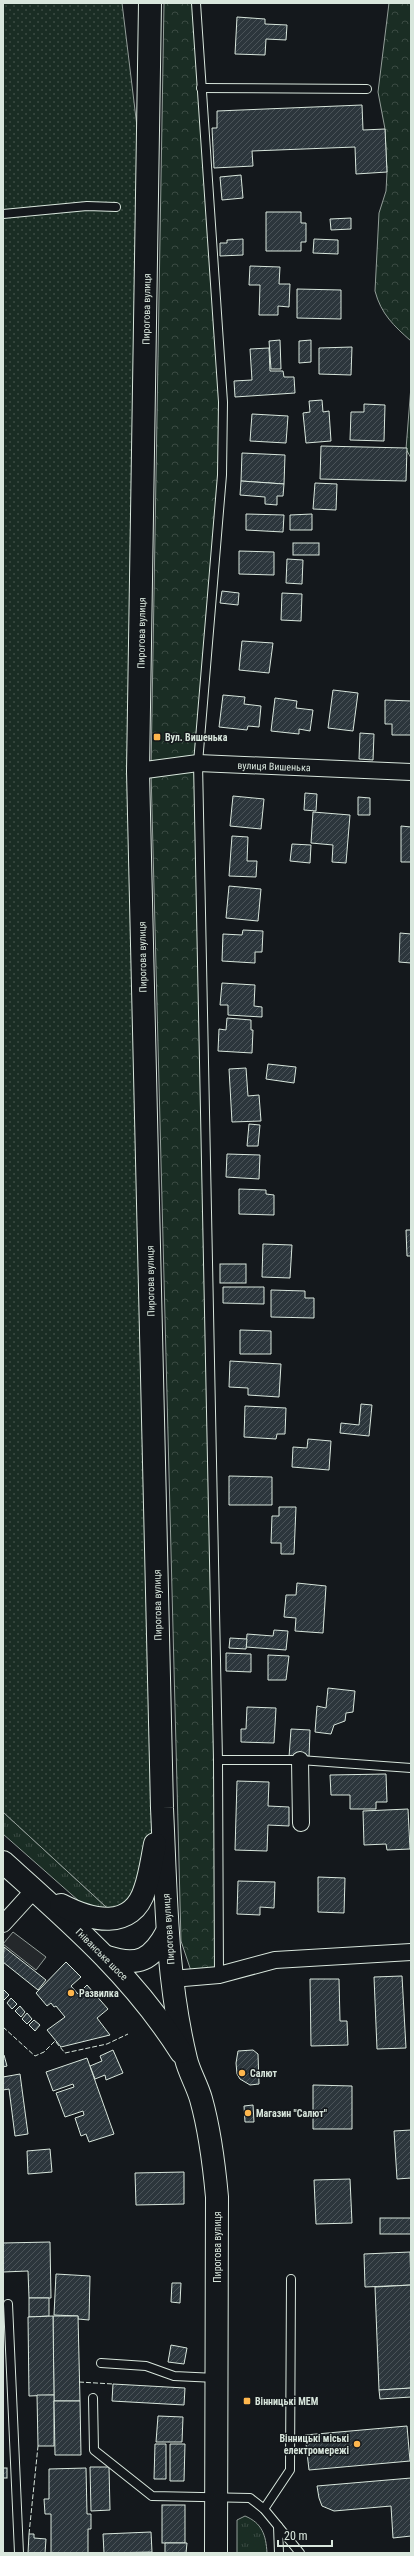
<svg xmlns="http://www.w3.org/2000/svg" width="414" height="2556" viewBox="0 0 414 2556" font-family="'Roboto Condensed',sans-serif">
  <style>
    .grass { fill: url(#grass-tufts); stroke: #939e99 }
    .forest { fill: url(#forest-crowns); stroke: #939e99 }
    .park { fill: url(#park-dots); stroke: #939e99 }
    .parking { fill: #24282b; stroke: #939e99 }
    .building { fill: url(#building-hatch); stroke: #d8e6dc }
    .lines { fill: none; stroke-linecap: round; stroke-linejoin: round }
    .lane-casing { stroke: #d8e6dc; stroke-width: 10 }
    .street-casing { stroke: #d8e6dc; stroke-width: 18 }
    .secondary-casing { stroke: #d8e6dc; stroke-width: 24 }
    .lane { stroke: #14181c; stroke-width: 8 }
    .street { stroke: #14181c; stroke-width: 16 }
    .secondary { stroke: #14181c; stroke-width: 22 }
    .fence { stroke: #d8e6dc; stroke-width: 1; stroke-dasharray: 5 2; stroke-linecap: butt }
    .poi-dot { fill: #ffb74d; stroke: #14181c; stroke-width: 1.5 }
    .labels { text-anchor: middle; stroke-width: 3; stroke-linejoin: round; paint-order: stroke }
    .street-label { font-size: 10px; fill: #d8e6dc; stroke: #14181c }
    .poi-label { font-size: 10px; font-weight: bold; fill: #d8e6dc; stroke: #14181c; text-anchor: start }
  </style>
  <defs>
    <pattern id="grass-tufts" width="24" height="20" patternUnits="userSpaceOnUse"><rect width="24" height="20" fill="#1a2d24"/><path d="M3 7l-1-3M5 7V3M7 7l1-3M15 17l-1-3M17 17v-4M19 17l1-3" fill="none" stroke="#3b4b43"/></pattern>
    <pattern id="forest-crowns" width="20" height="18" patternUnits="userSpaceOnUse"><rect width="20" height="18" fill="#1a2d24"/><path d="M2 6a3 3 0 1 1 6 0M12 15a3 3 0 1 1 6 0" fill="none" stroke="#3b4b43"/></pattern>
    <pattern id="park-dots" width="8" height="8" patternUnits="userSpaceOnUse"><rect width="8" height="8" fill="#1a2d24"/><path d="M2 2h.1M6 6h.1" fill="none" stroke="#3b4b43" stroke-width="1.8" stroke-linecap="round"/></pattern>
    <pattern id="building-hatch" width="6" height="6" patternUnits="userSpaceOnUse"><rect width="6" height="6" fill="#2c363c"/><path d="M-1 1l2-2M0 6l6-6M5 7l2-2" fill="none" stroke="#4a5358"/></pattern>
  </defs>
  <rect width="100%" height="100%" fill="#14181c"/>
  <!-- grass -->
  <g class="grass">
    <path d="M3,1812L117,1917L88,1909L3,1834Z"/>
    <path d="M245,2516C262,2523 266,2535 267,2553H237V2520Z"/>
  </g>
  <!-- forest -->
  <g class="forest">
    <path d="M164,3H196L223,438L198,763L219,1975L193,1977L181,1941L151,771Z"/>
    <path d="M389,3H411V341C394,326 381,314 375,291L379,213L386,191L387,172L385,129L378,92Z"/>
    <path d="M411,386V458L406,449Z"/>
  </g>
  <!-- park -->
  <path class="park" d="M3,3H122L147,209L138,771L162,1808L150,1872L117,1917L3,1812Z"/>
  <!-- parking -->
  <path class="parking" d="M13,1932L46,1957L36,1970L3,1944Z"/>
  <!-- building -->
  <g class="building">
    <path d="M237,17L265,19V24L287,25L286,40L266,39L265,55L235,54Z"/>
    <path d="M362,105L363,130L385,129L387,172L356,174L355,147L252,151L253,166L214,168L212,128H217V111Z"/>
    <path d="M241,175L243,198L222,200L220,177Z"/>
    <path d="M266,212H301V223H306V242H301V251H266Z"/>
    <path d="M351,218V229L331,230L330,219Z"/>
    <path d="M243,239V255L220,256V243H227V240Z"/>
    <path d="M314,239L338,240V254L313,253Z"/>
    <path d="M250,266L280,267L279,284H290L289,307L278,306V315H259L260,285H249Z"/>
    <path d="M297,289L341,290V319L297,318Z"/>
    <path d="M280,340L281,369H271L269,341Z"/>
    <path d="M311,340V362L299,363V341Z"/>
    <path d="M352,347L351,375L319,374V348Z"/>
    <path d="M269,348L270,371H283L284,377H294L295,393L235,397L234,381L252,380L250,349Z"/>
    <path d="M322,400L323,412L329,411L331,441L306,443L303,413L310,412L309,401Z"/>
    <path d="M364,404L385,405L384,441L350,440L351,412H364Z"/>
    <path d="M252,414L288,416L286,443L250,441Z"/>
    <path d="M321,446L407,448L406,481L320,479Z"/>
    <path d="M242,453L285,455L284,484L241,481Z"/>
    <path d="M241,481L284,484L283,496H277V505L265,504V497L240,495Z"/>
    <path d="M315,483L337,484L336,510L313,509Z"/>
    <path d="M246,514L284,515L283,532L246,530Z"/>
    <path d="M312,514V530H290V515Z"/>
    <rect x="293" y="543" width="26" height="12"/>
    <path d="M239,551L274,552V575L239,574Z"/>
    <path d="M287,559L303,560L302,584L286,583Z"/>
    <path d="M222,591L239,593L238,605L220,603Z"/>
    <path d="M282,593L302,594L301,621L281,620Z"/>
    <path d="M242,641L273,643L269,673L239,670Z"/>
    <path d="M333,690L358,693L353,731L328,728Z"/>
    <path d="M223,695L245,697L244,704L261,706L259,727L248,726L247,730L219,727Z"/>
    <path d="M275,698L297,701L296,708L313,710L310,731L299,729V734L271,731Z"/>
    <path d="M385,700L411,701V735H392V724H385Z"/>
    <path d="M360,733L374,734L373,760L359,759Z"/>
    <path d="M305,793L317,794L316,811L304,810Z"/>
    <path d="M233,796L264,799L261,829L230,826Z"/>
    <path d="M358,797L370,798V815H358Z"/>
    <path d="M313,812L350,815L346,863L332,862L333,845L311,843Z"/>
    <path d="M401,826L411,827V862H401Z"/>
    <path d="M232,836L248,837L247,861H257L256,877L229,876Z"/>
    <path d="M292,844L311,845L310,863L290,861Z"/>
    <path d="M229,886L261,889L258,921L226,918Z"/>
    <path d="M243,930L263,931L262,952H255V963L222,961L223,934L242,935Z"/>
    <path d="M400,933L411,934V963L399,962Z"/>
    <path d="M222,983L255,985L254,1006L262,1007V1017L228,1015V1005H220Z"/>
    <path d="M227,1018L251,1020V1030H253L252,1053L218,1051L219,1029L226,1030Z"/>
    <path d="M268,1064L296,1067L294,1083L266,1079Z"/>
    <path d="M246,1068L248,1096L259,1095L261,1121L232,1122L229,1069Z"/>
    <path d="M249,1124L260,1125L258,1146H247Z"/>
    <path d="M227,1154L260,1155L259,1179L226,1177Z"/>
    <path d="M239,1189L266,1190V1194L274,1195V1215L239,1214Z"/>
    <path d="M406,1230H411V1256H407Z"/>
    <path d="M263,1244L292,1245L290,1278L262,1277Z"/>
    <rect x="220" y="1264" width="26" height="19"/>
    <path d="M223,1287H264V1304L223,1303Z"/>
    <path d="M271,1290L305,1291V1298H314V1318L271,1317Z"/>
    <path d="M240,1330L271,1331V1354H240Z"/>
    <path d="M230,1361L281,1364L279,1397L248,1395V1388L229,1387Z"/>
    <path d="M361,1404L372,1405L369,1436L340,1433L341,1423L359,1425Z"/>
    <path d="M245,1406L286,1408L285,1434H277L276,1439L244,1437Z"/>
    <path d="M308,1439L331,1441L329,1470L292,1467L293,1447L307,1448Z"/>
    <path d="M229,1476L272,1477V1505H229Z"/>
    <path d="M279,1507H296L294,1554H281V1543H271L272,1516H279Z"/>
    <path d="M297,1583L326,1586L323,1633L295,1631L296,1618L284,1617L286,1595H296Z"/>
    <path d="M274,1630L288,1631L286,1650L246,1647L247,1634L273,1636Z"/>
    <path d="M230,1638L247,1639L246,1649L229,1648Z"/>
    <path d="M226,1653L251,1654V1672L226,1671Z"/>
    <path d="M268,1655L289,1656L286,1680H268Z"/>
    <path d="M328,1688L355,1691L353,1712L346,1713L345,1721L334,1725L331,1734L315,1732L317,1706L326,1708Z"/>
    <path d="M247,1707L276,1708L274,1743L241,1742V1729H246Z"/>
    <path d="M291,1729L310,1730L309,1758L289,1757Z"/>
    <path d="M386,1774L387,1802H376V1809H350V1795H331L330,1775Z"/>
    <path d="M237,1781L269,1782L268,1806L289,1807V1826L268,1825L267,1851L235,1850Z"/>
    <path d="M408,1809L410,1849L387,1850L386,1844L364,1845L363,1811Z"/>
    <path d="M318,1877L345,1878L344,1913L318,1912Z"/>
    <path d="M238,1881L275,1882L274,1908L260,1907V1915L237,1914Z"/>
    <path d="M4,1947L46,1980L38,1990L3,1962Z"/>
    <path d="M66,1962L81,1977L71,1986L78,1994L87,1985L108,2009L97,2018L110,2035L61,2047L47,2030L65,2017L56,2006L54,2007L51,2003L47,2006L36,1993Z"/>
    <path d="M402,1976L406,2048L377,2049L374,1977Z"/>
    <path d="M310,1979H339L340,2021H347L348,2045L311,2046Z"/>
    <path d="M3,1989L9,1995L4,2000L3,1999Z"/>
    <path d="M11,1998L17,2004L12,2009L7,2003Z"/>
    <path d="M20,2006L25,2012L21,2017L15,2011Z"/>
    <path d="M27,2013L32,2019L27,2024L22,2019Z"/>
    <path d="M34,2020L40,2025L35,2031L29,2025Z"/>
    <path d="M113,2050L123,2073L106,2080L105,2075L95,2079L90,2066L102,2061L100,2056Z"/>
    <path d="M253,2050L258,2054L259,2084L250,2085L240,2079L237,2074L236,2063L238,2051Z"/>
    <path d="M4,2055L7,2066L3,2067V2056Z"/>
    <path d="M87,2058L114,2134L89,2142L86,2134L81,2136L75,2118L84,2115L83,2111L65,2117L56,2093L74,2087L73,2084L53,2091L46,2072Z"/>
    <path d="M20,2074L28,2134L15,2136L9,2089L3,2090V2077Z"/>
    <path d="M313,2085L352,2086V2129H313Z"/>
    <path d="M253,2105L254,2122H245L244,2106Z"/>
    <path d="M411,2130V2178L397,2179L394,2131Z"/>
    <path d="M50,2149L52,2172L28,2174L27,2151Z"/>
    <path d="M184,2172V2204L136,2205L135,2173Z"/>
    <path d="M350,2179L352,2223L316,2224L314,2180Z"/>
    <rect x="380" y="2218" width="31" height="16"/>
    <path d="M50,2242L51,2298H29L28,2271L3,2272V2243Z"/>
    <path d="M410,2252L411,2285L365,2287L364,2254Z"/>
    <path d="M56,2274L90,2276L89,2320L78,2319V2316L54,2315Z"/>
    <path d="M172,2283H181L180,2303L171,2302Z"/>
    <path d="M411,2285V2388L379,2390L375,2287Z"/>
    <path d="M29,2298H49V2316L29,2317Z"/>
    <path d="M53,2316H78L80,2401H54Z"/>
    <path d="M53,2316L54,2395L29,2396L28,2317Z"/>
    <path d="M171,2345L187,2348L184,2364L168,2362Z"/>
    <path d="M113,2384L185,2388L184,2405L112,2401Z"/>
    <path d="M411,2388V2397L380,2399L379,2390Z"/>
    <path d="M37,2395H54V2446H38Z"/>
    <path d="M54,2401H80L81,2455H55Z"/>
    <path d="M158,2416L183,2417L182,2442H156Z"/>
    <path d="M407,2426L410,2461L309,2470L305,2435Z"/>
    <path d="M155,2444H166V2479H154Z"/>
    <path d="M170,2444H185L184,2481H170Z"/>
    <path d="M90,2467H109L110,2510L91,2511Z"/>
    <rect x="3" y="2468" width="4" height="10"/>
    <path d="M86,2468L87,2514H91V2529H88V2553H51V2514H45L44,2499H49V2469Z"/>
    <path d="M411,2478V2536L393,2538L391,2506L334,2511L322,2506L319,2498L317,2486Z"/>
    <rect x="162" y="2505" width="23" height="38"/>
    <path d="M151,2532L152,2552L104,2553L103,2534Z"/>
    <path d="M29,2534H34V2538L46,2539L45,2553H28Z"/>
    <path d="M165,2543H187L186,2553H165Z"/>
  </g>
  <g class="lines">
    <defs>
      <g id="lane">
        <path d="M196,3L223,402L222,475L198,763L218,1760L219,1975"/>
        <path d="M201,88L367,89"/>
        <path d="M3,214L87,206L116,207"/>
        <path d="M218,1760H300L411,1768"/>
        <path d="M8,2304L19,2553"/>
        <path d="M101,2363L146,2366L174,2376L216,2378"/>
        <path d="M93,2398L94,2450L152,2496L250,2498L264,2509L278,2526L279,2553"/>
        <path d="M264,2509L290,2470L291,2279"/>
        <path d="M278,2526L300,2553"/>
      </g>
      <g id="street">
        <path d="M138,771L198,763L411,772"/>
        <path d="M300,1760L301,1823"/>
        <path d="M3,1924L34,1890"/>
        <path d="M172,1979L219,1975L275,1960L411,1952"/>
      </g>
      <g id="secondary">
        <path d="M150,3L138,771L162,1808C166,1891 166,1977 186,2059C189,2072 197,2085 201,2099C210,2131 214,2164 217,2197L216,2553"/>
        <path d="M3,1862C70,1922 132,1975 181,2052"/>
        <path d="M61,1905C90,1920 132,1932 145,1889C150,1875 152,1859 155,1844"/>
        <path d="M107,1957C138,1967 152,1960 167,1932"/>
      </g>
    </defs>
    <!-- lane casing -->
    <use href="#lane" class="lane-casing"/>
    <!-- street casing -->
    <use href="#street" class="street-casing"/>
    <!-- secondary casing -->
    <use href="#secondary" class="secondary-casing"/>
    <!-- lane -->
    <use href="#lane" class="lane"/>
    <!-- street -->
    <use href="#street" class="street"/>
    <!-- secondary -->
    <use href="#secondary" class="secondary"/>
    <!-- fence -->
    <g class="fence">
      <path d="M3,2027L35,2056L44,2052L55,2041L65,2053L107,2044L128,2034"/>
      <path d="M79,2382L113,2384"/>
      <path d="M29,2534L38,2446"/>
    </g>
  </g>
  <!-- markers -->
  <g class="poi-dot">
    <rect x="153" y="733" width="8" height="8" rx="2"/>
    <circle cx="71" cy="1993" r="4"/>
    <circle cx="242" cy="2073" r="4"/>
    <circle cx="248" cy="2113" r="4"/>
    <rect x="243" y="2397" width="8" height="8" rx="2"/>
    <circle cx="357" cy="2444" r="4"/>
  </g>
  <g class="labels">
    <!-- street labels -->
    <g class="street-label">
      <text transform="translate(146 309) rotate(-89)" y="4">Пирогова вулиця</text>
      <text transform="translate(141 633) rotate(-89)" y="4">Пирогова вулиця</text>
      <text transform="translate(274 766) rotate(2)" y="4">вулиця Вишенька</text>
      <text transform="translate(142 957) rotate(-91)" y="4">Пирогова вулиця</text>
      <text transform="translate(150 1281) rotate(-91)" y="4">Пирогова вулиця</text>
      <text transform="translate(157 1605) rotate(-91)" y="4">Пирогова вулиця</text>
      <text transform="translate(168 1929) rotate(-94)" y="4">Пирогова вулиця</text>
      <text transform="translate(102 1954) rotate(45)" y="4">Гніванське шосе</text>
      <text transform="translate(217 2247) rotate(-90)" y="4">Пирогова вулиця</text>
    </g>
    <!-- poi labels -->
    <g class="poi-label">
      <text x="165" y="741">Вул. Вишенька</text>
      <text x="79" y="1997">Развилка</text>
      <text x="250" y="2077">Салют</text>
      <text x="256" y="2117">Магазин "Салют"</text>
      <text x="255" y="2405">Вінницькі МЕМ</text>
      <text x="349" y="2442" text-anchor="end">Вінницькі міські<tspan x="349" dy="12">електромережі</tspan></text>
    </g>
  </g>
  <!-- border -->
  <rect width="414" height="2556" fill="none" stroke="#d8e6dc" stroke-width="8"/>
  <!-- scale -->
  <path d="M278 2540v6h54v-6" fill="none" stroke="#d8e6dc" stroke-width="2"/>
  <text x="284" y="2540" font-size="12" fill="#d8e6dc" stroke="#14181c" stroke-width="3" paint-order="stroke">20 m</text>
</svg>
